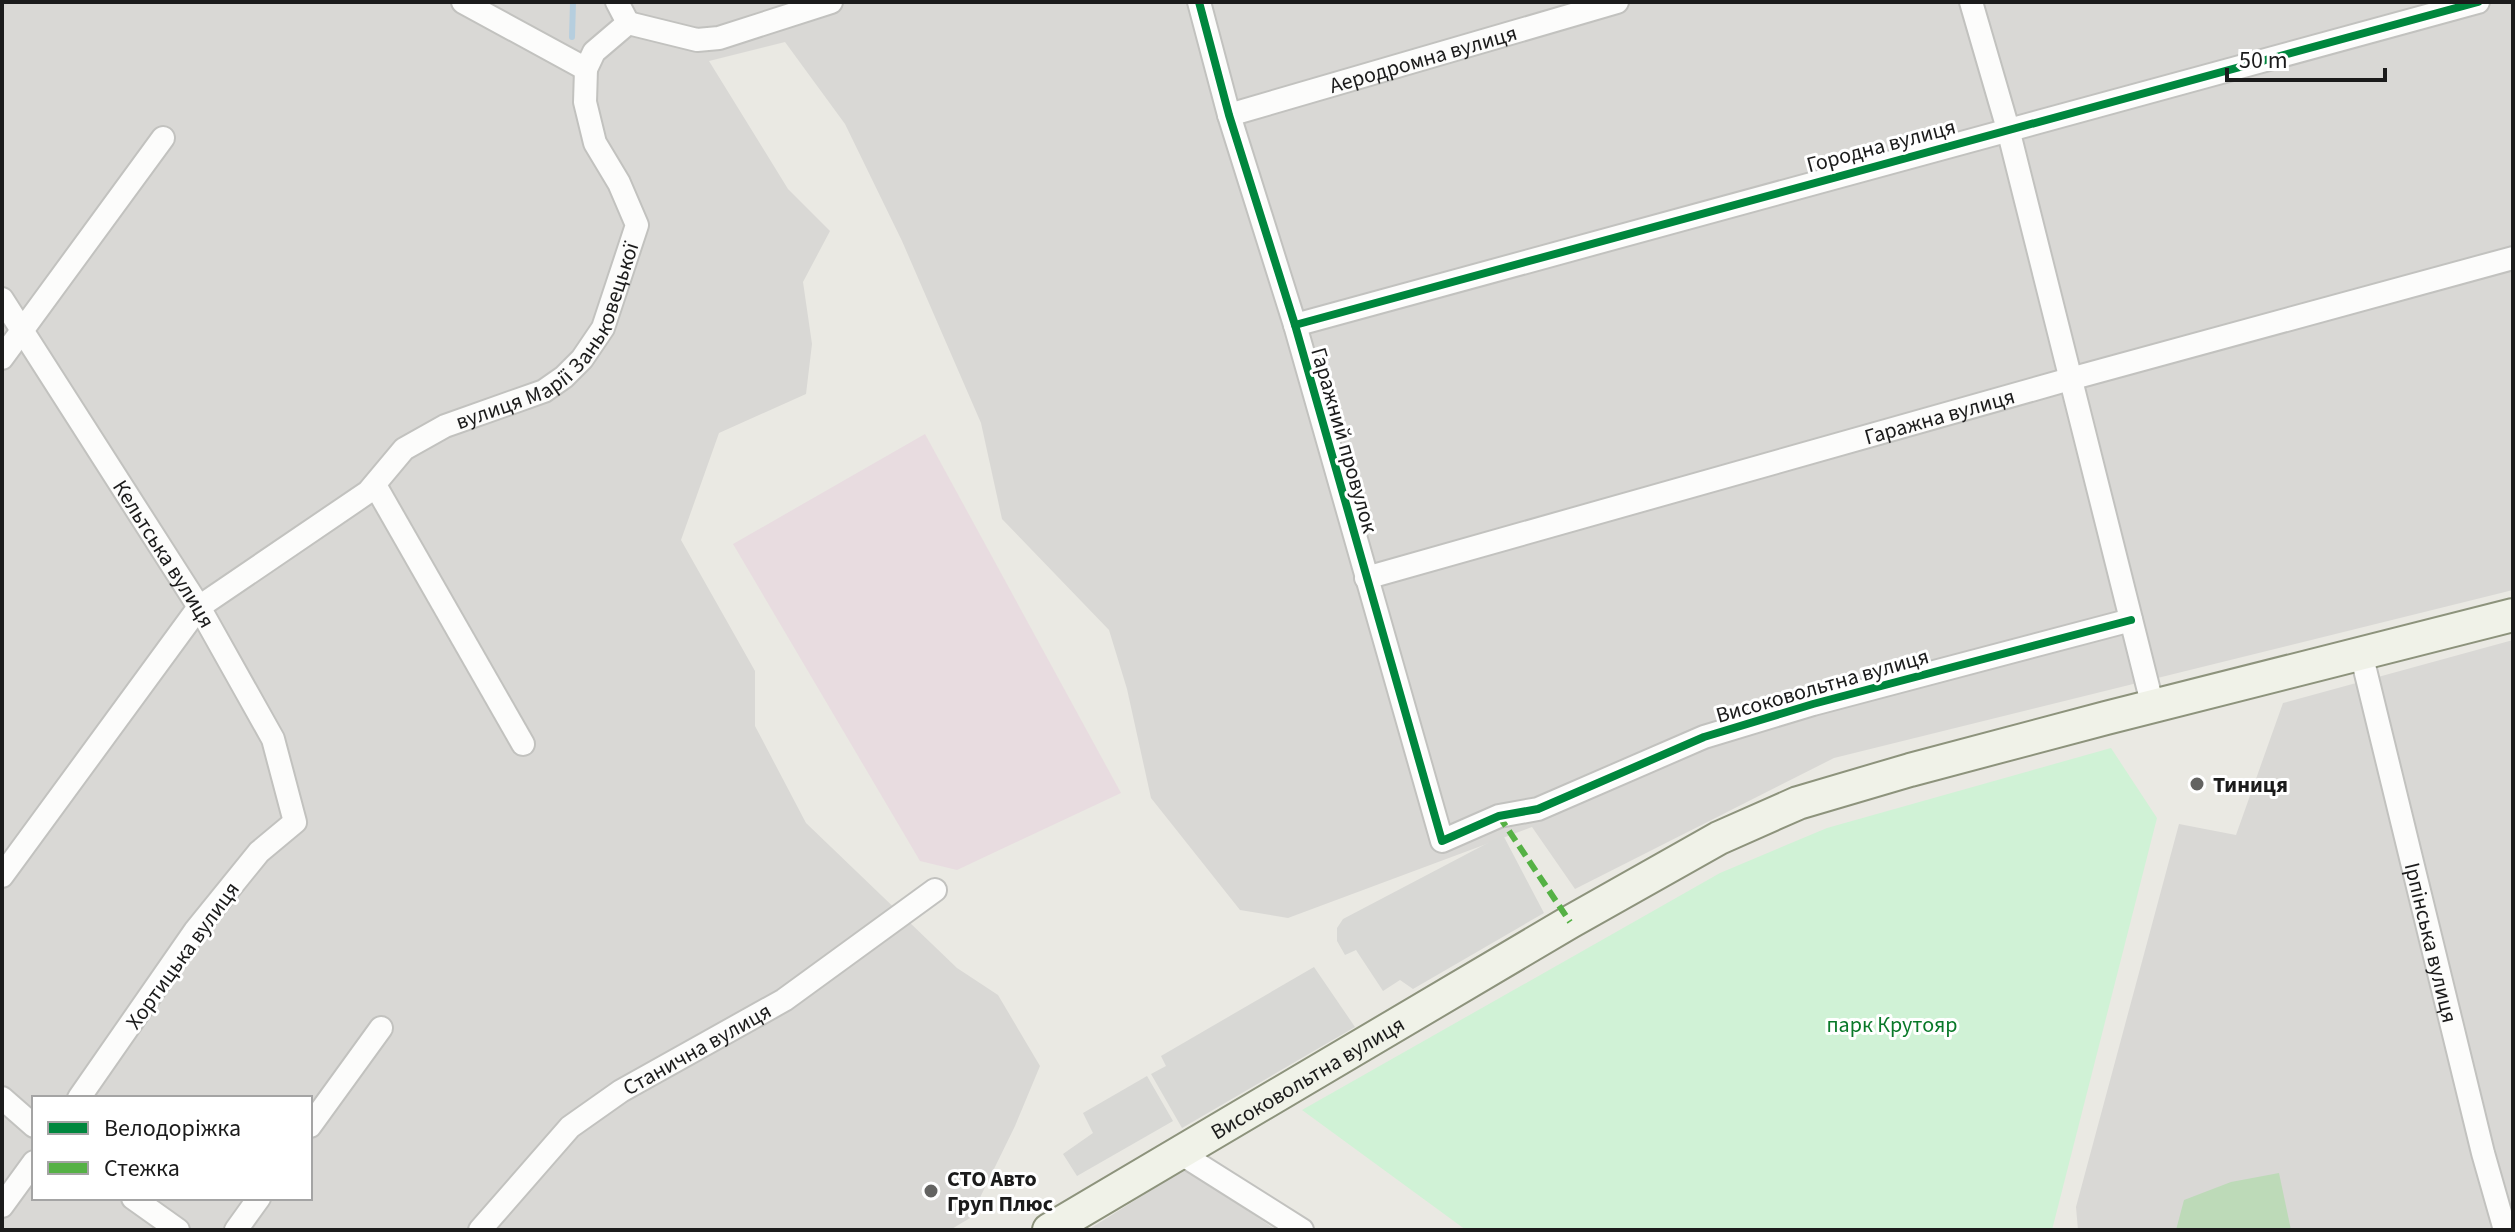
<svg xmlns="http://www.w3.org/2000/svg" width="2515" height="1232" viewBox="0 0 2515 1232" font-family="'Source Sans 3',sans-serif">
  <style>
    .residential { fill: #d9d8d5; fill-rule: evenodd }
    .industrial { fill: #e8dce0 }
    .forest { fill: #bddab8 }
    .park { fill: #d0f2d6 }
    .parking { fill: #d8d8d5 }
    .lines { fill: none; stroke-linecap: round; stroke-linejoin: round }
    .stream { stroke: #b6cede; stroke-width: 6 }
    .street-casing { stroke: #c2c2bf; stroke-width: 26 }
    .secondary-casing { stroke: #8d937c; stroke-width: 36 }
    .street { stroke: #fcfcfb; stroke-width: 22 }
    .secondary { stroke: #f0f2e8; stroke-width: 32 }
    .quiet { stroke: #55b145; stroke-width: 6; stroke-dasharray: 12 6; stroke-linecap: butt }
    .cycleway-casing { stroke: #fff; stroke-width: 13 }
    .cycleway { stroke: #00873e; stroke-width: 8 }
    .poi-dot { fill: #636361; stroke: #fff; stroke-width: 3 }
    .labels { text-anchor: middle; stroke-width: 6; stroke-linejoin: round; paint-order: stroke }
    .street-label { font-size: 22px; fill: #1b1b1b; stroke: #fff }
    .poi-label { font-size: 22px; font-weight: bold; fill: #1b1b1b; stroke: #fff; text-anchor: start }
    .park-label { font-size: 22px; fill: #097929; stroke: #fff }
  </style>
  <rect width="100%" height="100%" fill="#eae9e3"/>
  <!-- residential -->
  <g class="residential">
    <path d="M2,2H2513V590L1834,758L1575,889L1532,827L1288,918L1240,910L1151,798L1127,689L1109,630L1002,519L981,423L902,241L845,124L785,42L709,61L788,189L830,231L803,282L812,344L806,394L719,433L681,540L755,671V726L806,823L957,968L998,995L1040,1066L1015,1126L970,1218L950,1230H2ZM34,1098H310V1198H34Z"/>
    <path d="M2513,640V1230H2078L2076,1207L2179,824L2236,835L2283,703Z"/>
    <path d="M1186,1168L1276,1230H1088Z"/>
  </g>
  <!-- industrial -->
  <path class="industrial" d="M925,434L1121,793L957,870L920,861L733,544Z"/>
  <!-- forest -->
  <path class="forest" d="M2279,1173L2291,1230H2176L2184,1200L2231,1182Z"/>
  <!-- park -->
  <path class="park" d="M2111,748L2157,818L2052,1230H1466L1302,1110L1720,873L1827,828Z"/>
  <!-- parking -->
  <g class="parking">
    <path d="M1503,835L1544,913L1413,989L1400,980L1383,991L1356,950L1345,955L1337,941V928L1343,919Z"/>
    <path d="M1314,967L1355,1027L1182,1128L1151,1074L1166,1066L1161,1056Z"/>
    <path d="M1147,1076L1173,1121L1077,1176L1063,1154L1093,1133L1083,1113Z"/>
  </g>
  <g class="lines">
    <!-- stream -->
    <path class="stream" d="M572,37L573,2"/>
    <defs>
      <g id="street">
        <path d="M463,2L586,69"/>
        <path d="M617,2L628,23"/>
        <path d="M1199,2L1229,115L1295,325L1442,841L1499,816L1538,809L1704,737L1813,704L2131,620"/>
        <path d="M1971,2L2008,129L2153,707"/>
        <path d="M628,23L697,40L719,38L831,2"/>
        <path id="s1" d="M1229,115L1617,2"/>
        <path id="s2" d="M2,299L199,607L273,739L295,822L259,852L195,931L79,1098"/>
        <path d="M1295,325L2478,2"/>
        <path d="M2,358L163,138"/>
        <path d="M375,485L523,744"/>
        <path id="s3" d="M1366,578L2070,379L2513,258"/>
        <path id="s4" d="M2361,653L2483,1153L2505,1230"/>
        <path id="s5" d="M2,876L199,607L368,492L404,449L445,426L544,391L564,377L582,359L603,328L637,225L619,183L595,143L585,102L586,69L594,52L628,23"/>
        <path d="M2,1098L34,1126"/>
        <path d="M310,1126L381,1028"/>
        <path d="M1180,1153L1302,1230"/>
        <path d="M133,1198L178,1230"/>
        <path d="M2,1206L34,1162"/>
        <path d="M236,1230L259,1198"/>
        <path id="s6" d="M480,1230L570,1127L621,1091L784,1000L935,890"/>
      </g>
      <g id="secondary">
        <path id="s7" d="M1049,1230L1570,922L1719,838L1798,803L1910,770L2106,718L2513,615"/>
      </g>
    </defs>
    <!-- street casing -->
    <use href="#street" class="street-casing"/>
    <!-- secondary casing -->
    <use href="#secondary" class="secondary-casing"/>
    <!-- street -->
    <use href="#street" class="street"/>
    <!-- secondary -->
    <use href="#secondary" class="secondary"/>
    <!-- quiet -->
    <path class="quiet" d="M1499,816L1570,922"/>
    <defs>
      <g id="cycleway">
        <path d="M1199,2L1229,115L1295,325L1442,841L1499,816L1538,809L1704,737L1813,704L2131,620"/>
        <path d="M1295,325L2478,2"/>
      </g>
    </defs>
    <!-- cycleway casing -->
    <use href="#cycleway" class="cycleway-casing"/>
    <!-- cycleway -->
    <use href="#cycleway" class="cycleway"/>
  </g>
  <!-- markers -->
  <g class="poi-dot">
    <circle cx="2197" cy="784" r="8"/>
    <circle cx="931" cy="1191" r="8"/>
  </g>
  <g class="labels">
    <!-- street labels -->
    <g class="street-label">
      <text dy="8" stroke="none"><textPath href="#s1" startOffset="202">Аеродромна вулиця</textPath></text>
      <text transform="translate(1881 145) rotate(-15)" y="8">Городна вулиця</text>
      <text dy="8" stroke="none"><textPath href="#s5" startOffset="788">вулиця Марії Заньковецької</textPath></text>
      <text dy="8" stroke="none"><textPath href="#s3" startOffset="596">Гаражна вулиця</textPath></text>
      <text transform="translate(1345 440) rotate(74)" y="8">Гаражний провулок</text>
      <text dy="8" stroke="none"><textPath href="#s2" startOffset="302">Кельтська вулиця</textPath></text>
      <text transform="translate(1822 685) rotate(-16)" y="8">Високовольтна вулиця</text>
      <text dy="8" stroke="none"><textPath href="#s4" startOffset="298">Ірпінська вулиця</textPath></text>
      <text transform="translate(182 955) rotate(-54)" y="8">Хортицька вулиця</text>
      <text dy="8" stroke="none"><textPath href="#s6" startOffset="286">Станична вулиця</textPath></text>
      <text dy="8" stroke="none"><textPath href="#s7" startOffset="300">Високовольтна вулиця</textPath></text>
    </g>
    <!-- poi labels -->
    <g class="poi-label">
      <text x="2213" y="792">Тиниця</text>
      <text x="947" y="1186">СТО Авто<tspan x="947" dy="25">Груп Плюс</tspan></text>
    </g>
    <!-- park labels -->
    <g class="park-label">
      <text x="1892" y="1032">парк Крутояр</text>
    </g>
  </g>
  <!-- border -->
  <rect width="2515" height="1232" fill="none" stroke="#1b1b1b" stroke-width="8"/>
  <!-- legend -->
  <rect x="32" y="1096" width="280" height="104" fill="#ffffff" stroke="#a4a4a4" stroke-width="2"/>
  <rect x="48" y="1122" width="40" height="12" fill="#00873e" stroke="#a4a4a4" stroke-width="2"/>
  <text x="104" y="1136" font-size="24" fill="#1b1b1b">Велодоріжка</text>
  <rect x="48" y="1162" width="40" height="12" fill="#55b145" stroke="#a4a4a4" stroke-width="2"/>
  <text x="104" y="1176" font-size="24" fill="#1b1b1b">Стежка</text>
  <!-- scale -->
  <path d="M2227 68v12h158v-12" fill="none" stroke="#1b1b1b" stroke-width="4"/>
  <text x="2239" y="68" font-size="24" fill="#1b1b1b" stroke="#ffffff" stroke-width="6" paint-order="stroke">50 m</text>
</svg>
